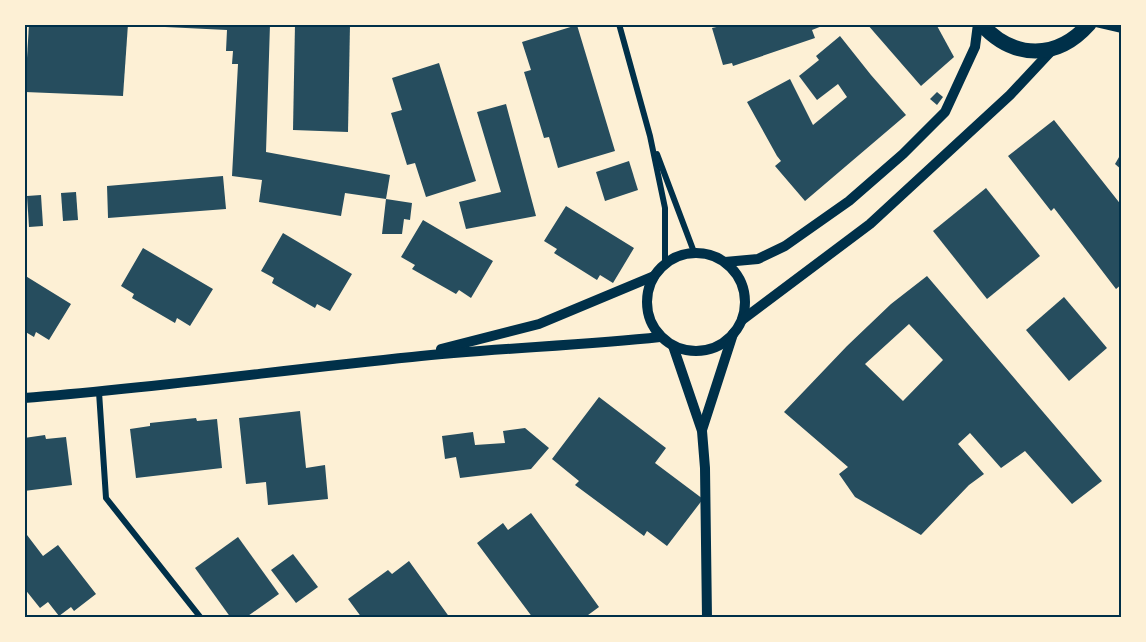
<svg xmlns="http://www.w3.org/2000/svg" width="1146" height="642" viewBox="0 0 1146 642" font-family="'Asap Condensed',sans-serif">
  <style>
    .building { fill: #264d5e; fill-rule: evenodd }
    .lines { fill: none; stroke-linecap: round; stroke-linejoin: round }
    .minor { stroke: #003049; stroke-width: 6 }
    .tertiary { stroke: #003049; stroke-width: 10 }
    .primary { stroke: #003049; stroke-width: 15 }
    .neatline { fill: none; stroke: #003049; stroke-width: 2 }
  </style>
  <rect width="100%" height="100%" fill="#fdf0d5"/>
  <!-- building -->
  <g class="building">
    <path d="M29,24H128L123,96L25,92Z"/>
    <path d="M165,24H270L266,152L390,175L386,199L345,193L341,216L259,202L262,180L232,176L238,64H232L233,51H226L227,30L165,27Z"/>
    <path d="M295,24H350L348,132L293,130Z"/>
    <path d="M720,24H827L812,30L815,38L733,66L732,63L723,65L712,28L721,26Z"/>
    <path d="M867,24H936L954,57L921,86Z"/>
    <path d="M577,25L615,151L558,168L549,137L544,138L524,72L531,70L522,42Z"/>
    <path d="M840,36L871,75L906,115L805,201L775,166L781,161L777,156L747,102L790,79L813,125L847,97L838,84L817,100L799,76L819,60L816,56Z"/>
    <path d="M439,63L476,181L426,197L415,163L407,165L391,113L402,110L392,78Z"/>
    <path d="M937,92L943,97L937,105L930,99Z"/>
    <path d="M506,104L536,216L466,229L459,202L501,192L477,112Z"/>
    <path d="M1054,120L1122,206V284L1116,289L1054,208L1051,211L1008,156Z"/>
    <path d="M1122,152V170L1115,164Z"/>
    <path d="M629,161L638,190L605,201L596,172Z"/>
    <path d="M223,176L226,209L108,218L107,186Z"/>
    <path d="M986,188L1040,256L987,299L933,231Z"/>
    <path d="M76,192L78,220L63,221L61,193Z"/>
    <path d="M41,195L43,226L29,227L27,196Z"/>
    <path d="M386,199L412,203L410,220L404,219L402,234H382Z"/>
    <path d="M566,206L634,248L613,283L600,275L597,280L554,253L557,249L544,241Z"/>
    <path d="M423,220L493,261L471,298L459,290L456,294L412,269L415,265L401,257Z"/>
    <path d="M283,233L352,274L330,311L317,304L315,308L272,283L274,278L261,271Z"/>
    <path d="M143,248L213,289L190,326L177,318L175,323L132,298L134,294L121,286Z"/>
    <path d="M24,275L71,304L49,340L36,332L34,337L24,331Z"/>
    <path d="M927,276L1102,481L1072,504L1025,451L1001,468L970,433L958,444L984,474L969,485L921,535L855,497L839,474L848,467L784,412L847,346L891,304ZM909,324L943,360L903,401L865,364Z"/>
    <path d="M1064,297L1107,348L1069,381L1026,330Z"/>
    <path d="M599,397L666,448L655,463L703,499L667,546L647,531L644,536L575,485L579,481L552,459Z"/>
    <path d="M300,411L306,468L325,465L328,499L268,505L266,482L246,484L239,418Z"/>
    <path d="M196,418L197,421L217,419L222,468L136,478L130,429L150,426V423Z"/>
    <path d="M525,428L549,448L531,469L460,478L456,457L445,459L442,436L473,432L475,445L505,443L503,431Z"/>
    <path d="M45,435L46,439L66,437L72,485L24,491V438Z"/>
    <path d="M531,513L599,607L584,618H533L477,543L503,523L508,530Z"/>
    <path d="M27,535L43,556L58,545L96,594L74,611L71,607L59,616L48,602L40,608L24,588V536Z"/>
    <path d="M238,537L279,594L245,618H231L195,568Z"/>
    <path d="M293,554L318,587L296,603L271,570Z"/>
    <path d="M409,561L450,618H362L348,599L388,570L392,574Z"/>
  </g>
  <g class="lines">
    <!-- minor -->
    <g class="minor">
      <path d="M619,24L650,136L665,208V264"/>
      <path d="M1096,24L1122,30"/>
      <path d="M657,154L694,252"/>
      <path d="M99,392L106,498L201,618"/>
    </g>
    <!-- tertiary -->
    <g class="tertiary">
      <circle cx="696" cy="302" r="49"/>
      <path d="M725,262L758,259L785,246L849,201L903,154L945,112L975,47L978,24"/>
      <path d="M742,320L870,224L1010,95L1053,49"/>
      <path d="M673,346L702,431L705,468L707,618"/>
      <path d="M441,349L539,324L654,276"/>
      <path d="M24,398C154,388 282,370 412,357C494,348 578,346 660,337"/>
      <path d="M702,430L733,334"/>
    </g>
    <!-- primary -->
    <path class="primary" d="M981,24C1014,60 1057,60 1089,24"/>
  </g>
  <!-- border -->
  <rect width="1146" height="642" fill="none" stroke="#fdf0d5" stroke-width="51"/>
  <rect x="26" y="26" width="1094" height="590" class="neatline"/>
</svg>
